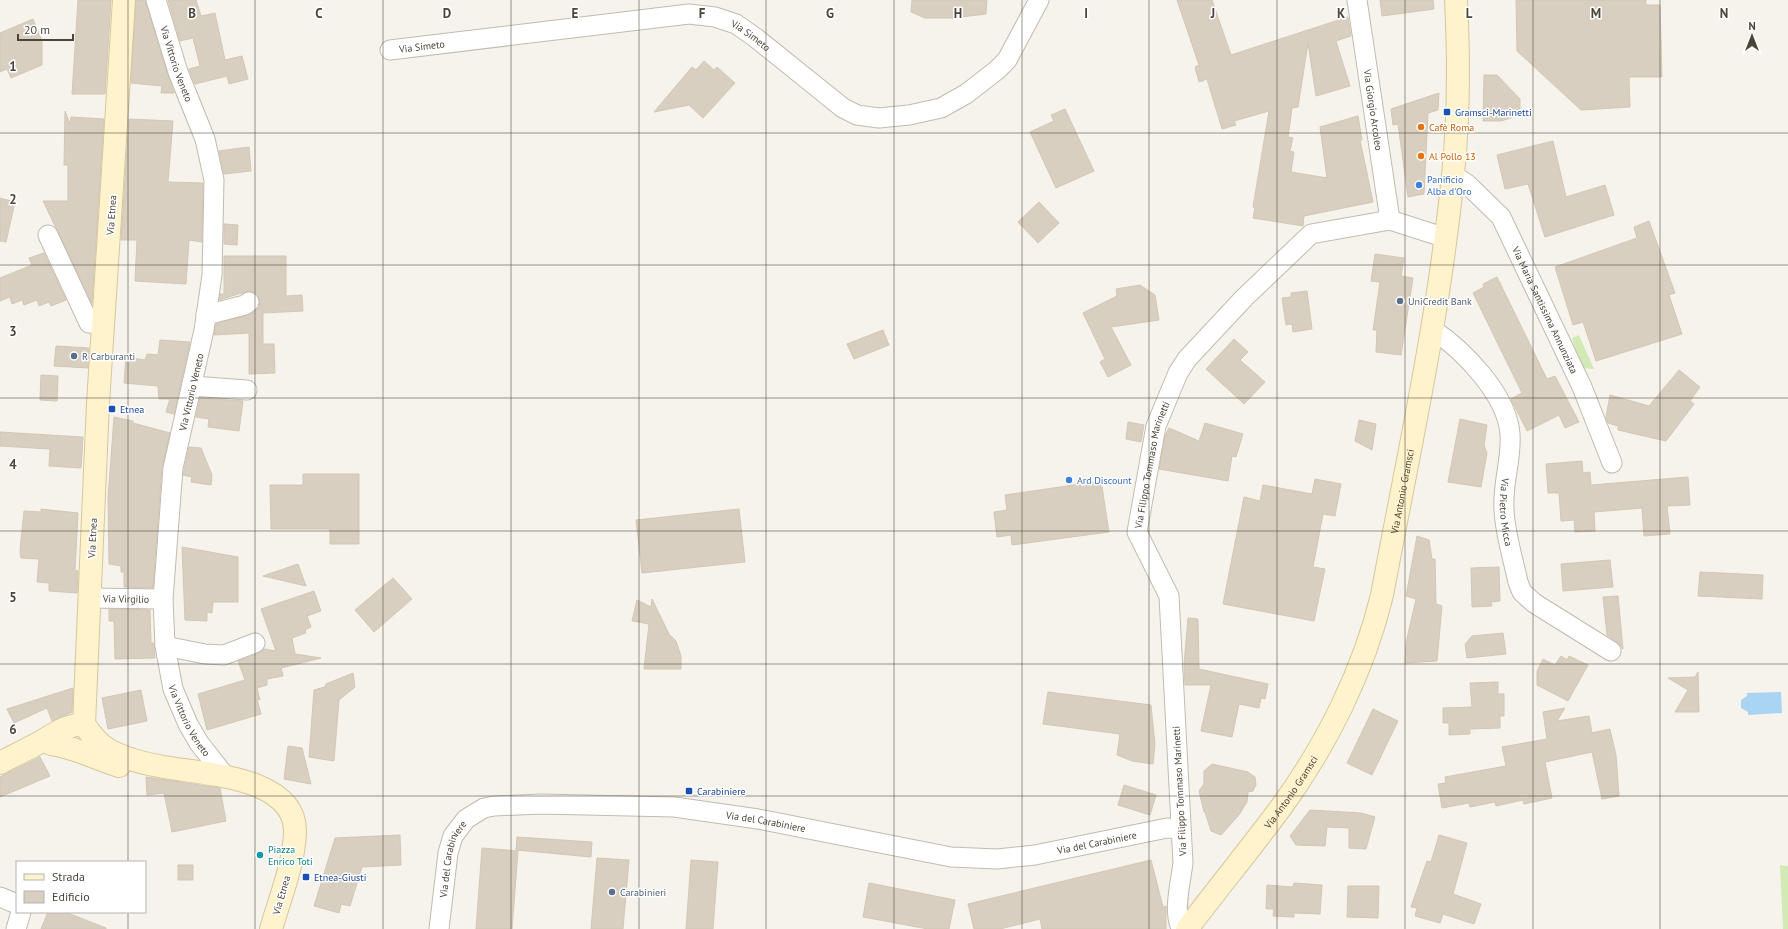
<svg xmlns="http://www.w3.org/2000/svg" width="1788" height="929" viewBox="0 0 1788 929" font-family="'PT Sans',sans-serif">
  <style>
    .green { fill: #d2eab5 }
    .water { fill: #a9d4f2 }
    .building { fill: #d8cfc1; stroke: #d3c7b4 }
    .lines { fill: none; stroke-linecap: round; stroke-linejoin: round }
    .minor-casing { stroke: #c2bbae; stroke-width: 21 }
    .secondary-casing { stroke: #d6c79b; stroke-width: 24 }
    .minor { stroke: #fff; stroke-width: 19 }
    .secondary { stroke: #fff3cd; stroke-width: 22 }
    .grid { fill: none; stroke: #4b4439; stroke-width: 1; stroke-opacity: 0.55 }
    .transit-dot { fill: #1a4fb4; stroke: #fff; stroke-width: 1.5 }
    .food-dot { fill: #e8710a; stroke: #fff; stroke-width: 1.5 }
    .shop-dot { fill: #3f7fe0; stroke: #fff; stroke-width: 1.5 }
    .service-dot { fill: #5c6f8a; stroke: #fff; stroke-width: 1.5 }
    .culture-dot { fill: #0f9aa8; stroke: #fff; stroke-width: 1.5 }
    .labels { text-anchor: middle; stroke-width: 3; stroke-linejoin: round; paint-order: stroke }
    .street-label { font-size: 10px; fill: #4b4439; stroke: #fff }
    .transit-label { font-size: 10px; fill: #164399; stroke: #fff; text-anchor: start }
    .food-label { font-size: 10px; fill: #c56008; stroke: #fff; text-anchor: start }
    .shop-label { font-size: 10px; fill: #366cbe; stroke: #fff; text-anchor: start }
    .service-label { font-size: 10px; fill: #4e5e75; stroke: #fff; text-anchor: start }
    .culture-label { font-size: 10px; fill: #0d838f; stroke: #fff; text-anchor: start }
    .grid-label { font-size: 13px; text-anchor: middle; font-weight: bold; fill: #4b4439; stroke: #fff; stroke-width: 3; stroke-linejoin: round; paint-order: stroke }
  </style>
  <rect width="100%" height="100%" fill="#f6f3ec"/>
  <!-- green -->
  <g class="green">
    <path d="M1579,335L1594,369L1581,368L1572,338Z"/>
    <path d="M1780,865L1788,866V929H1783Z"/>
  </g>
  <!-- water -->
  <path class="water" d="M1781,692L1782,713L1748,715V712L1741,708V700L1747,696V693Z"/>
  <!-- building -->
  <g class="building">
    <path d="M78,0H111L105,94H72Z"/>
    <path d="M136,0H145L168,75L174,93H161L162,86L131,83Z"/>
    <path d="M168,0H196L201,16L215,13L225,60L242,56L248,79L229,84L227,76L195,84L189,69L200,66L193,38L180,41Z"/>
    <path d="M912,0H987L986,14L953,18H925L911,12Z"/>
    <path d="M1177,0H1212L1231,55L1348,17L1351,36L1336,41L1350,86L1316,96L1308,43L1298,107L1292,108L1288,137L1293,138L1290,151L1294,152L1291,172L1327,178L1320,127L1358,116L1362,140H1360L1373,202L1304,216L1303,226L1253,218L1255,208L1253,207L1269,111L1234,121L1236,125L1222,129L1207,79L1199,82L1195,67L1199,65Z"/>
    <path d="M1380,0H1433L1434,9L1382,16Z"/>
    <path d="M1516,0H1646V5H1660L1662,77H1629L1630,107L1581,110L1517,51Z"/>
    <path d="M33,19L42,41V65L11,78L7,69L0,72V33Z"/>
    <path d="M704,61L714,70L717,67L735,83L703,118L689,105L654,112L692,67L696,70Z"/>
    <path d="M1484,75H1497L1520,99V115L1501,121H1483Z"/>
    <path d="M1439,93L1438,110L1428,113L1424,194L1408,197L1398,124L1393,125L1391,109Z"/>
    <path d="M1065,109L1094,171L1056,188L1030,132L1054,121L1051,115Z"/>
    <path d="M65,111L70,124L71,117L104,119L92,303L43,201H68V165H64Z"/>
    <path d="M129,119L173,121L168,182L203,183L202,242L189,240L186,284L135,281L137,240H121Z"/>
    <path d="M1553,141L1566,197L1605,185L1614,215L1545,237L1528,184L1505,189L1497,155Z"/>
    <path d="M249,147L251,171L224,174L219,151Z"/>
    <path d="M0,198L15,202L6,242L0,241Z"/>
    <path d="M1039,202L1059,223L1038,243L1018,222Z"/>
    <path d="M1649,221L1675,293L1669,295L1682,334L1596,361L1583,322L1573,325L1555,267L1637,238L1634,227Z"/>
    <path d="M224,224L238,225L237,245L224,244Z"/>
    <path d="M44,253L66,300L51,306L49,302L39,306L37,300L24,305L22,300L12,304L10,297L0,301V278L32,265L29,258Z"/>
    <path d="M1375,254L1404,258L1401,276L1413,278L1401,355L1376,352L1377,330H1373L1380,282L1371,281Z"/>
    <path d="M224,256H286V296L302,295L303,311L263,313V344H274L275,373L249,374V333L214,335L216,324L251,314L259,307L260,301L258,295L254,292L248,291L219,300L220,294H224Z"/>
    <path d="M1497,277L1547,379L1555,376L1579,422L1565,428L1559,415L1527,431L1511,399L1522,393L1473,293L1484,287L1483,284Z"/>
    <path d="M1140,285L1155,295L1159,320L1111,327L1131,365L1108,377L1100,362L1105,359L1083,313L1117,296L1116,289Z"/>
    <path d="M1307,291L1312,329L1293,332L1292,324L1286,325L1282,298L1291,297V293Z"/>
    <path d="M883,330L889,345L854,359L847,344Z"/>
    <path d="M1234,339L1248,352L1240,360L1265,382L1244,404L1206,369Z"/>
    <path d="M160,340L190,342L174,414L166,412L170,399H159L158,386L124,383L126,357L145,360L147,354L158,355Z"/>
    <path d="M56,346L89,348L88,368L54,366Z"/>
    <path d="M1679,370L1700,387L1690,401L1694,404L1666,441L1618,430V426L1608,423L1606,417L1610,395L1649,406Z"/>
    <path d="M41,375L58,376L57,401L40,400Z"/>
    <path d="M200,398L243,401L239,431L208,427L209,419L196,417Z"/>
    <path d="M114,417L133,421V423L170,433L162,467L153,588L124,587V572H121V566L109,564L108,498Z"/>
    <path d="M1460,419L1487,425L1484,445L1487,453L1481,487L1448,482Z"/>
    <path d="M1359,420L1376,424L1372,450L1355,441Z"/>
    <path d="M1128,422L1144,425L1141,442L1126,439Z"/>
    <path d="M1205,423L1243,434L1236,457L1232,456L1228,481L1159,469L1165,436L1169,428L1199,441Z"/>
    <path d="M0,432L83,437L81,468L49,466L50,449L0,446Z"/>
    <path d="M189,447L201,448L212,475L211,485L191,482L192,477L183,475Z"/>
    <path d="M1582,461L1583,473L1590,472L1591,485L1688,477L1690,505L1667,506L1670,534L1644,536L1642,508L1594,512L1595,531L1575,532L1574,520L1561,521L1559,493H1548L1546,464Z"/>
    <path d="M303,474H359V544H330V529H271L270,485H303Z"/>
    <path d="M1315,479L1341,484L1335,516L1323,514L1313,567L1325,569L1314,621L1223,604L1244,497L1260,501L1263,485L1312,494Z"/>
    <path d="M1101,481L1109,532L1012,545L1011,535L997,537L994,512L1007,510L1005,495Z"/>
    <path d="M41,509L78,513L75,570L78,571L77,593L49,591V583L37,582L39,559L21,558L20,550L24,511L41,512Z"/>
    <path d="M739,509L745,562L642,573L636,520Z"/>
    <path d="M1417,536L1429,540L1432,559H1435L1436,604L1442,606L1437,661L1405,663L1406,643L1416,599L1406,596Z"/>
    <path d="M182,547L238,557V602H213L212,613L207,612V621L185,620Z"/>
    <path d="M1610,560L1613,587L1563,591L1561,564Z"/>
    <path d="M298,564L306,586L263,576Z"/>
    <path d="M1499,567L1500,601L1491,602L1492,606L1472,607L1471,568Z"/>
    <path d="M1700,572L1763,575L1762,599L1698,596Z"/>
    <path d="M393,578L412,599L374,632L355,610Z"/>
    <path d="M314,591L321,611L307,616L311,627L305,630L306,633L292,638L295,654L321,658L281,668L283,676L267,679V685L257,688L260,700L257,699L261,714L207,730L198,694L245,680L238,661L259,653L264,649L276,651L261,609Z"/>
    <path d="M1618,596L1623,649L1617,642L1607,635L1603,597Z"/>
    <path d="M652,599L669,634L676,641L681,656V669H644L649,624L632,621L637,600L651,607Z"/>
    <path d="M109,609L150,610L151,643H154L155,658L115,659L114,621H109Z"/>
    <path d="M1188,618L1198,619L1199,669L1268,684L1265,699L1261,698L1259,708L1239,704L1232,737L1201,731L1211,685H1185L1184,665Z"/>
    <path d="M1503,633L1506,654L1467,658L1465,644L1472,636Z"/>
    <path d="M1561,656L1567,660L1569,656L1588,665L1568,701L1537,685V671L1543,659L1555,665Z"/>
    <path d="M1698,672L1699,712H1675L1688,690L1668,678L1695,677Z"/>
    <path d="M353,673L355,687L339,700L334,761L309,757L314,690L325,687L326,684Z"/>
    <path d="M1498,682V694H1504V716H1500V728L1470,729V734L1449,735V723H1443V708L1472,707L1470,683Z"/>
    <path d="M73,688L72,712L52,721L47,708L14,723L7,709Z"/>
    <path d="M141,690L147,721L108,729L102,698Z"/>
    <path d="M1048,692L1151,705L1155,744L1153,764L1132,761L1117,755L1120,734L1043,724Z"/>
    <path d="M1565,708L1557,721L1589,716L1592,733L1610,729L1616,755L1619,796L1602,799L1592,752L1545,762L1552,798L1524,804L1523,800L1496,806L1495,802L1470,807L1469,803L1442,808L1438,784L1446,783L1445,777L1506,766L1502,747L1547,739L1543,712Z"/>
    <path d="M1373,709L1398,721L1372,775L1347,763Z"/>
    <path d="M288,746L302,748L311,784L284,779Z"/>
    <path d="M40,757L50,776L0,797V777Z"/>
    <path d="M1212,764L1248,772L1255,777L1256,785L1253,791L1248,792L1247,802L1239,815L1221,835L1211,831L1205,812H1204L1199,791L1204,784V771Z"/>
    <path d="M146,777L220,788L226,821L172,832L164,793L147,795Z"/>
    <path d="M1124,785L1156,795L1150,815L1118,805Z"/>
    <path d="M1310,810L1361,813L1375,817L1366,849L1349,848V828L1327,827L1325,846L1296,845L1290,836Z"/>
    <path d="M400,835L401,865L362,867L350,906L341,904L339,913L314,906L335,838Z"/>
    <path d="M1439,835L1467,843L1453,894L1481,904L1474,924L1443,914L1440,923L1415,916L1417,908L1411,907L1427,861L1431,862Z"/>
    <path d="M517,837L592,842L591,857L516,850Z"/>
    <path d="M482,848L518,851L512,929H476Z"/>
    <path d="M597,858L629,860L623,929H591Z"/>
    <path d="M691,860L718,862L713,929H686Z"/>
    <path d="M1151,860L1163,907L1166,906V929H1042L1040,919L1000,929H974L968,904Z"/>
    <rect x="178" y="865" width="15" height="15"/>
    <path d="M869,883L955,900L949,929H928L863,917Z"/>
    <path d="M1294,883L1322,885L1320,914L1294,913V917L1273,916L1274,909H1266L1267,885L1293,887Z"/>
    <path d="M1348,886H1379L1378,918L1347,917Z"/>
    <path d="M48,912H65L106,928V929H41Z"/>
  </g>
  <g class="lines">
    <defs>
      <g id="minor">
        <path id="s1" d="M156,0L178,72L205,139L214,180L212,275L204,330L173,468L163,599L165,646L173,689L188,724L199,743L225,776"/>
        <path id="s2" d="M1357,0L1390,220"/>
        <path id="s3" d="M390,50L689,14L715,17L736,24L756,38L843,108L857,115L879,118L909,115L941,108L966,94L997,70L1007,60L1039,0"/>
        <path id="s4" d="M1453,175L1467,184L1501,217L1582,387L1612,463"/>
        <path d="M48,235L89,323L104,324"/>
        <path d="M206,315L245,305L249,302"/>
        <path id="s5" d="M1432,329C1463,350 1507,394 1510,434C1512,459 1502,484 1504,510C1505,534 1513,558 1518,582L1522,592L1534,603L1611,651"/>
        <path d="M192,386L247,390"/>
        <path id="s6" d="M89,598L163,599"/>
        <path d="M165,646L205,654L224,655L255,643"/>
        <path d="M0,897L17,904"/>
        <path d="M16,929L21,912"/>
        <path id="s7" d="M439,929L448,853L453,836L466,819L484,808L494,806L541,804L674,807L758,819L951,857L997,859L1035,855L1167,828L1180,829"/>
        <path id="s8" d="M1182,929C1172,915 1181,880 1183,863L1169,596L1137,532L1156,426L1178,373L1187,359L1244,298L1311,234L1390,220L1446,238"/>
      </g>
      <g id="secondary">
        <path d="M124,0L98,403L84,724C91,735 98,744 109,750C125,759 146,764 164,767C201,774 296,776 295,832C294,864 280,898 271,929"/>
        <path d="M51,744C75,747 96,759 119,766"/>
        <path d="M0,763C11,757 22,752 33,746C53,736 61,726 84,724"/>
        <path id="s9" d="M1187,929C1218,888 1251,848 1282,806C1327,744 1364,670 1382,595C1408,456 1439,317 1453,175C1459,117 1459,58 1456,0"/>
      </g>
    </defs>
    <!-- minor casing -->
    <use href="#minor" class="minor-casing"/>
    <!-- secondary casing -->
    <use href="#secondary" class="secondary-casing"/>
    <!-- minor -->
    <use href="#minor" class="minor"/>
    <!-- secondary -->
    <use href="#secondary" class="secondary"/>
  </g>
  <!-- grid -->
  <path class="grid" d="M128,0V862M255,0V929M383,0V929M511,0V929M639,0V929M766,0V929M894,0V929M1022,0V929M1149,0V929M1277,0V929M1405,0V929M1533,0V929M1660,0V929M0,133H1788M0,265H1788M0,398H1788M0,531H1788M0,664H1788M0,796H1788M128,912V929"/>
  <!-- markers -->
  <g class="transit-dot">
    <rect x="1443" y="108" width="8" height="8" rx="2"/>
    <rect x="108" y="405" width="8" height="8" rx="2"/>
    <rect x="685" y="787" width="8" height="8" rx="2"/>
    <rect x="302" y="873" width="8" height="8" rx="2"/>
  </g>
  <g class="food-dot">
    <circle cx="1421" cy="127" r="4"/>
    <circle cx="1421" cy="156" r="4"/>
  </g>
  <g class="shop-dot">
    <circle cx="1419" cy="185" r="4"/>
    <circle cx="1069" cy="480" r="4"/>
  </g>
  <g class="service-dot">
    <circle cx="1400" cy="301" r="4"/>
    <circle cx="74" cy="356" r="4"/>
    <circle cx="612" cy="892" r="4"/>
  </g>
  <circle class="culture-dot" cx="260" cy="855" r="4"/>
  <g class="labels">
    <!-- street labels -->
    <g class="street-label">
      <text dy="4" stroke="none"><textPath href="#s3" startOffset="368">Via Simeto</textPath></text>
      <text dy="4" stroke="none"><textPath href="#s3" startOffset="32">Via Simeto</textPath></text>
      <text dy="4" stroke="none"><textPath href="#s1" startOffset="67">Via Vittorio Veneto</textPath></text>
      <text dy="4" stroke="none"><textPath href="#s2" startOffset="111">Via Giorgio Arcoleo</textPath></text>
      <text transform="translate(111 215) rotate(-86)" y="4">Via Etnea</text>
      <text dy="4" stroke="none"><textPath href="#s4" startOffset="167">Via Maria Santissima Annunziata</textPath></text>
      <text transform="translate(191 392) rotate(-77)" y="4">Via Vittorio Veneto</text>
      <text dy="4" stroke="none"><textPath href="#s8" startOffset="475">Via Filippo Tommaso Marinetti</textPath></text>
      <text dy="4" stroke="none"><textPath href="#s9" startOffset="496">Via Antonio Gramsci</textPath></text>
      <text dy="4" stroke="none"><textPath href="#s5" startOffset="213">Via Pietro Micca</textPath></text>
      <text transform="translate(92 538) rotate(-87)" y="4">Via Etnea</text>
      <text dy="4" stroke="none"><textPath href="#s6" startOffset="37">Via Virgilio</textPath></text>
      <text dy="4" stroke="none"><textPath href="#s1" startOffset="739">Via Vittorio Veneto</textPath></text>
      <text transform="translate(1179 791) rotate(-93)" y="4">Via Filippo Tommaso Marinetti</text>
      <text dy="4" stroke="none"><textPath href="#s9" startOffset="172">Via Antonio Gramsci</textPath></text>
      <text dy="4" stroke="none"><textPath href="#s7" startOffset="420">Via del Carabiniere</textPath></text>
      <text dy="4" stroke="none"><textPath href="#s7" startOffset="756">Via del Carabiniere</textPath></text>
      <text dy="4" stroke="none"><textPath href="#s7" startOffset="72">Via del Carabiniere</textPath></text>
      <text transform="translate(281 895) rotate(-74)" y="4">Via Etnea</text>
    </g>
    <!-- transit labels -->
    <g class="transit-label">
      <text x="1455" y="116">Gramsci-Marinetti</text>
      <text x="120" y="413">Etnea</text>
      <text x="697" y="795">Carabiniere</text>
      <text x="314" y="881">Etnea-Giusti</text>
    </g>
    <!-- food labels -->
    <g class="food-label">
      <text x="1429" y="131">Cafè Roma</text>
      <text x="1429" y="160">Al Pollo 13</text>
    </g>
    <!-- shop labels -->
    <g class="shop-label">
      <text x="1427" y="183">Panificio<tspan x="1427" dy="12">Alba d'Oro</tspan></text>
      <text x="1077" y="484">Ard Discount</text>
    </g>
    <!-- service labels -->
    <g class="service-label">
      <text x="1408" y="305">UniCredit Bank</text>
      <text x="82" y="360">R Carburanti</text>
      <text x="620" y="896">Carabinieri</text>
    </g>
    <!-- culture labels -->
    <g class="culture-label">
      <text x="268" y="853">Piazza<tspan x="268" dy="12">Enrico Toti</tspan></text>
    </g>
  </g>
  <g class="grid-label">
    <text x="192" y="18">B</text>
    <text x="319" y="18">C</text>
    <text x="447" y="18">D</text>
    <text x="575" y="18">E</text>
    <text x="702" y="18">F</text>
    <text x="830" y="18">G</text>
    <text x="958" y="18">H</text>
    <text x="1086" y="18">I</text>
    <text x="1213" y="18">J</text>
    <text x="1341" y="18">K</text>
    <text x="1469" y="18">L</text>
    <text x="1596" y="18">M</text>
    <text x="1724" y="18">N</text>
    <text x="13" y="71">1</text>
    <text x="13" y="204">2</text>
    <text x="13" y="336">3</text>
    <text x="13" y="469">4</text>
    <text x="13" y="602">5</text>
    <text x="13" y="734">6</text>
  </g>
  <!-- legend -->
  <rect x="16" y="861" width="130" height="52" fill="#ffffff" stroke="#b7b4b0"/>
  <rect x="24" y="874" width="20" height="6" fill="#fff3cd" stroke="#b7b4b0"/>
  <text x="52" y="881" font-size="12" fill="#4b4439">Strada</text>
  <rect x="24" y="891" width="20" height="12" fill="#d8cfc1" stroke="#b7b4b0"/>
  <text x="52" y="901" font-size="12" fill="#4b4439">Edificio</text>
  <!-- north arrow -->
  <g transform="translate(1752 36)" stroke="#ffffff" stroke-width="3" paint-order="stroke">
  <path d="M0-3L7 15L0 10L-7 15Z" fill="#4b4439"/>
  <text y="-6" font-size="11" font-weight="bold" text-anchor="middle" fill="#4b4439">N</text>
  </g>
  <!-- scale -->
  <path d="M18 34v6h55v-6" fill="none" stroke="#4b4439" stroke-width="2"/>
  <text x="24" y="34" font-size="12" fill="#4b4439" stroke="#ffffff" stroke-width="3" paint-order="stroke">20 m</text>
</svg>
